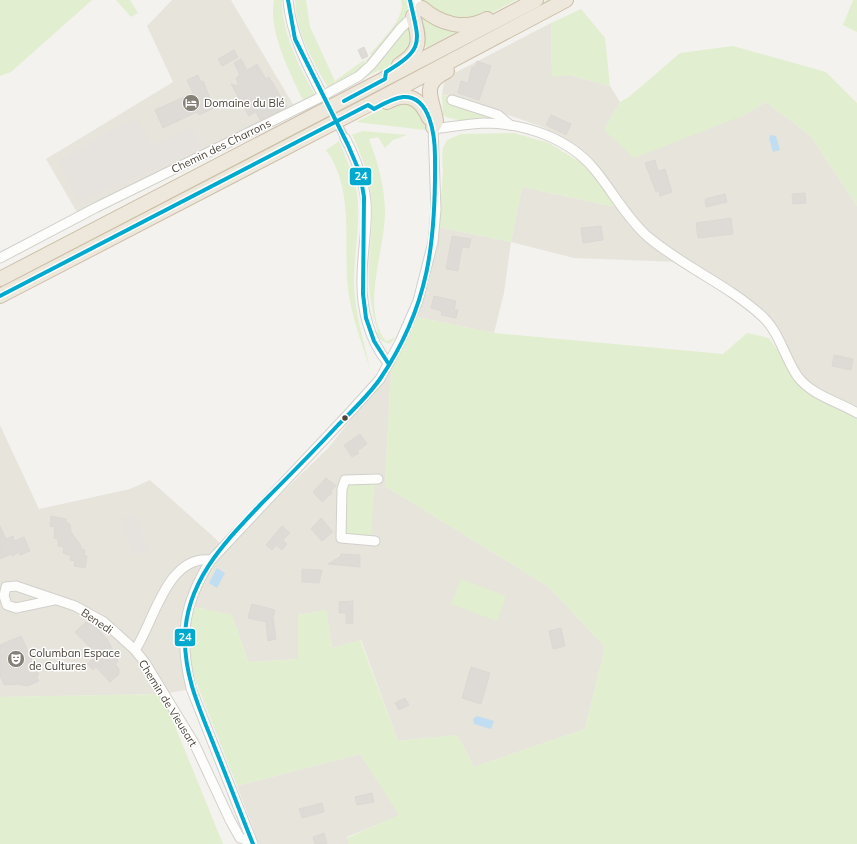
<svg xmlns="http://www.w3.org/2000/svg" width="857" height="844" viewBox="0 0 857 844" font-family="Mulish,sans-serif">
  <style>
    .residential { fill: #e7e4dc }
    .green { fill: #e1eecf }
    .parking { fill: #e6e3df }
    .water { fill: #c0ddf1 }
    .building { fill: #dedbd6; stroke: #dcd9d4 }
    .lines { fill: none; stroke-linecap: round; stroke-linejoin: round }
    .minor-tunnel { stroke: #d2cfca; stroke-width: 9; stroke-dasharray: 9 4.5; stroke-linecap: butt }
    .minor-casing { stroke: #d2d0cb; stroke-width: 11 }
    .highway-casing { stroke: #ccbfa9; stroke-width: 16 }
    .minor { stroke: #fdfdfc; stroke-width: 9 }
    .highway { stroke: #ede8db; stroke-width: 14 }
    .bus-1-casing { stroke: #fff; stroke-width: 7 }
    .bus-1 { stroke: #00a9ce; stroke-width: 4 }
    .bus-dot { fill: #4b4439; stroke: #fff; stroke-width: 1.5 }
    .labels { text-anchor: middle; stroke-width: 3; stroke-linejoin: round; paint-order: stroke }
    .poi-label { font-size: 11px; fill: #4b4439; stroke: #fff; text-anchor: start }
    .street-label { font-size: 11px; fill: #4b4439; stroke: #fff }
    .line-badge { stroke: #fff; stroke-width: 1.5 }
    .badge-label { font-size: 11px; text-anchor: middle; font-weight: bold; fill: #fff }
  </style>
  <rect width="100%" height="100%" fill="#f4f2ee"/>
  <!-- residential -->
  <g class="residential">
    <path d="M172,0H231L294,106L78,214L46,159L173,82L147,26Z"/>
    <path d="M551,23L552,76L569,75L610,86L620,102L604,130L742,116L766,102L811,136L857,206V411L809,385L797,370L773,324L656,239L640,225L591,159L566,139L540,126L485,107L442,94L444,83L449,76Z"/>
    <path d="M522,187L616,207L678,262L574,258L511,242L504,293L494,333L416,317L429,282L439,227L511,242Z"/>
    <path d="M391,370L385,486L549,587L605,647L585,729L474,767L457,735L398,741L361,640L332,648L326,610L298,615V659L248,662L232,615L185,605L181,644L186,690L162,694L0,697V425L39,509L130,489L150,480L217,540L224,549L329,447Z"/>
    <path d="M360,754L400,815L347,837L349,844H259L237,786Z"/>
  </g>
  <!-- green -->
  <g class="green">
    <path d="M0,0H92L11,72L0,76Z"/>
    <path d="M116,0H130L138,13L131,17Z"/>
    <path d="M274,0H282C282,34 299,66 315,95L303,100C290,73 268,31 274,0Z"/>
    <path d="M295,0H306L310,27L335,81L364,60L366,64L352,75L327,88V86C312,59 296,32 295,0Z"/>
    <path d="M401,0H407L408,7L403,20L367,63L366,60L371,56L370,54C380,42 407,17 401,0Z"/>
    <path d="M418,0H516L482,18L449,20Z"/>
    <path d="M546,0H555L337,115L335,111Z"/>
    <path d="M853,0H857V32L843,25Z"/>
    <path d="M581,9L605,38L610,86L569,75L552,77L551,23Z"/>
    <path d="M422,15L461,30L426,48L419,18Z"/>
    <path d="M409,28L412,29L413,45L403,59L380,72L379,70L345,89L344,87L403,29Z"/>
    <path d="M733,46L826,72L857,103V206L811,136L766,102L742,116L634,158L604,130L620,102L629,97L680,53Z"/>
    <path d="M442,94L491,116L490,117C479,122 453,122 443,115Z"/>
    <path d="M399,101L421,109L427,126L425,130L356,122Z"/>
    <path d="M329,115L331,118L0,291V286Z"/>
    <path d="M363,131L407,135L393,140L385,148L378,137L369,139C378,163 385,187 385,213C385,250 360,310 386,341L397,337L389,344L382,341L376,333L378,332C371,310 368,289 369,265C370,242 374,218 371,195C369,174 361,155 353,136L351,135Z"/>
    <path d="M514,133L549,143L591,169L616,207L522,187L511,242L439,227L443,171L442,157L443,148L447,140L461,134Z"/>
    <path d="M339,141C346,158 354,175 357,193C361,222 354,252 354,282C354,311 364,340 370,369C362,343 351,316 348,289C343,243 355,190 326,150Z"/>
    <path d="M416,317L494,333L723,354L747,333L769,338L802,385L857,417V844H349L347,838L399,815L360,754L237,786L189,664L190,625L195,607L232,615L248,662L298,659V615L326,610L332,648L360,640L398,741L457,735L474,767L585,729L605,647L549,587L385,486L391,370Z"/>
    <path d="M346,484H375L371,537H345Z"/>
    <path d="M461,579L506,596L497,621L451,604Z"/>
    <path d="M162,694L223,844H0V697Z"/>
  </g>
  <!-- parking -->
  <g class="parking">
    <path d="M136,118L153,145L189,128L194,130L202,146L163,165L79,202L58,160Z"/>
    <path d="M135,514L148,550L133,555L121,519Z"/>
  </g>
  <!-- water -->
  <g class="water">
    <path d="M771,135L776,136L780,150L773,152L769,138Z"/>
    <path d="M217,568L225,573L217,588L209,583Z"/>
    <path d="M477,716L494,721L491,729L474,724L473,719Z"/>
  </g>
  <!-- building -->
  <g class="building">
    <path d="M364,47L368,56L362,59L358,50Z"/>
    <path d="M234,50L238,57L222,66L218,59Z"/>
    <path d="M241,59L247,70L257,64L266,79L269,77L287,107L260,120L256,112L249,116L231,84L239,86L236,78L240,75L234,63Z"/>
    <path d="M477,61L491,66L479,100L458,93L461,81L468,83L472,67H475Z"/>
    <path d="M198,75L201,82L203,81L214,108L199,115L197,112L163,128L155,110L193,93L187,80Z"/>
    <path d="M551,115L571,124L566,135L546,125Z"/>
    <path d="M655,160L658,171L665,169L672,192L660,196L659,191L656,192L645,163Z"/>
    <path d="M805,193L806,203L793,204L792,194Z"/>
    <path d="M725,194L727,202L706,207L705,199Z"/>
    <path d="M731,218L733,234L698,238L696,223Z"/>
    <path d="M601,226L603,240L583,243L581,228Z"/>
    <path d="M452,236L471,239L469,248L462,247L458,271L446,269Z"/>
    <path d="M434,296L456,301L454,309L458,310L456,318L441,315L442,311L431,308Z"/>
    <path d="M834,355L853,359L851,370L832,366Z"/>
    <path d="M360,434L367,444L357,451L359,453L352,457L344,445Z"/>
    <path d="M326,478L336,486L331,491L332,493L322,502L313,492Z"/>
    <path d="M51,516L66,519V522L70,524L71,532L81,546V549L85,550L84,555L87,556L85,568L74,566L75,561L70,560L71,556L63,553L64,547L58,546V539L54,538L55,527L50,526Z"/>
    <path d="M321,518L333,532L322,541L311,529Z"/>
    <path d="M0,526L6,539L13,536L14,541L24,537L30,551L20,555L19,552L12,556L11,554L0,559Z"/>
    <path d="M282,526L290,533L283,540L287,544L282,550L276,545L272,550L266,545Z"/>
    <path d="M341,554L360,555V567L328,564L340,557Z"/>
    <path d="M302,569L322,570L319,583L302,582Z"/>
    <path d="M353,601V623L346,624V613H339V602Z"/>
    <path d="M252,604L275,610L273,617L276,639L268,641L266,622L248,618Z"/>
    <path d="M86,622L95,626L107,639L116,656L118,662L115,664L119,669V674L110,682L96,667L93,670L87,664L97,655L75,632Z"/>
    <path d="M561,628L565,646L553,649L549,631Z"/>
    <path d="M21,636L39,675L36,676L39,681L27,686L18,684L4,685L0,676V645Z"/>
    <path d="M471,667L490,673L481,704L462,698Z"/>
    <path d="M405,698L409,705L399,710L395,703Z"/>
    <path d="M372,793L374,802L357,805L355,797Z"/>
    <path d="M322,803L324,812L302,818L299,809Z"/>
    <path d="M324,833L327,844H315L313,837Z"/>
  </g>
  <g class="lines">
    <!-- minor-tunnel -->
    <path class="minor-tunnel" d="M321,92L345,138"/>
    <defs>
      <g id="minor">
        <path d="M288,0C291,34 305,61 321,92"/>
        <path d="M452,100L498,115L510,125"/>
        <path d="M433,129C450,127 467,124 484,123C524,123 569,138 595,170C613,192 626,217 647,236C683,267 729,285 763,317C780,333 785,359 798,377C813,396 837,401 857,413"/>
        <path d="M345,138C355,157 364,180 366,202C368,227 362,253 362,278C361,308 369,340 388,363"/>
        <path d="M0,258L97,207L317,99L359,76L371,65L401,28L422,8L415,0"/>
        <path d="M375,541L341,538L342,489L345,480L378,479"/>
        <path d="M211,560C167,554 154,622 135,650L146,664L194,743L230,820L240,838L252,842"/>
        <path d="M54,600L16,608L7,605L4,596L6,587L16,586L75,606L104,622L135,650"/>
        <path d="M253,844L191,688C179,638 183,604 211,560L352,410L380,379L400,342L418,301L433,242L436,210L433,127"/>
      </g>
      <g id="highway">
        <path d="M422,8C440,24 465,31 487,19"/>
        <path d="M399,65C422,51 420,39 413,16"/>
        <path d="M387,102C408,91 420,98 429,118"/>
        <path d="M433,127L436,121C433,98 419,85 447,71"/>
        <path d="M0,279L536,0"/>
        <path d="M0,296L368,105L566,0"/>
      </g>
    </defs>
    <!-- minor casing -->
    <use href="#minor" class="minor-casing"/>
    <!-- highway casing -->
    <use href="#highway" class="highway-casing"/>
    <!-- minor -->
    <use href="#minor" class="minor"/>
    <!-- highway -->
    <use href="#highway" class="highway"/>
    <defs>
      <g id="bus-1">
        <path d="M288,0L295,39L348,145L360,173L364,197L363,294L366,318L374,341L388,363"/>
        <path d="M344,101L385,79L386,72C426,48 419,42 410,0"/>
        <path d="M0,296L368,105L374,109C383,104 393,98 403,97C431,95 435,138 435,157C436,242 429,307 380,379C368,396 353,410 338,425C313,452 286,479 260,505C224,543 186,582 185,637C184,677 201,712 215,748C228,780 240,812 253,844"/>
      </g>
    </defs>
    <!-- bus-1 casing -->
    <use href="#bus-1" class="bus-1-casing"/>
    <!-- bus-1 -->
    <use href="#bus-1" class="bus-1"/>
  </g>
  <!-- icons -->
  <defs>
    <symbol id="hotel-disc" viewBox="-11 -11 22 22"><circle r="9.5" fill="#868178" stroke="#fff"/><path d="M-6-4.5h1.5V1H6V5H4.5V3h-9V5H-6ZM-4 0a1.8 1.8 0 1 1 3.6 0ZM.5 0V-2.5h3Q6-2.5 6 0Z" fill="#fff"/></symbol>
    <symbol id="theatre-disc" viewBox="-11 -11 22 22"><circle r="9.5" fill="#868178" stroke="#fff"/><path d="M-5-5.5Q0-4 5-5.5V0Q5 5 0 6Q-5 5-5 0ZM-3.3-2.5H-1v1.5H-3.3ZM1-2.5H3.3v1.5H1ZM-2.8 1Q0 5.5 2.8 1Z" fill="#fff"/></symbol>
  </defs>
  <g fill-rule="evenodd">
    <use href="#hotel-disc" x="181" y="93" width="20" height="20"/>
    <use href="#theatre-disc" x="6" y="649" width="20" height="20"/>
  </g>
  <!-- markers -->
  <circle class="bus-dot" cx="345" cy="418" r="3.5"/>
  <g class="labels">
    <!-- poi labels -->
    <g class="poi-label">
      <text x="204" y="107">Domaine du Blé</text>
      <text x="29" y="657">Columban Espace<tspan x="29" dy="13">de Cultures</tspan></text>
    </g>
    <!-- street labels -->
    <g class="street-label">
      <text transform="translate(221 146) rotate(-26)" y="4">Chemin des Charrons</text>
      <text transform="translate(97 621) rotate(34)" y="4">Benedi</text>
      <text transform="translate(168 703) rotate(58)" y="4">Chemin de Vieusart</text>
    </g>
  </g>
  <g class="line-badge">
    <rect x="349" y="167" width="23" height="19" rx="4" fill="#00a9ce"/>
    <rect x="174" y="628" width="22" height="19" rx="4" fill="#00a9ce"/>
  </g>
  <g class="badge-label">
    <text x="361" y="180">24</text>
    <text x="185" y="641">24</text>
  </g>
</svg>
